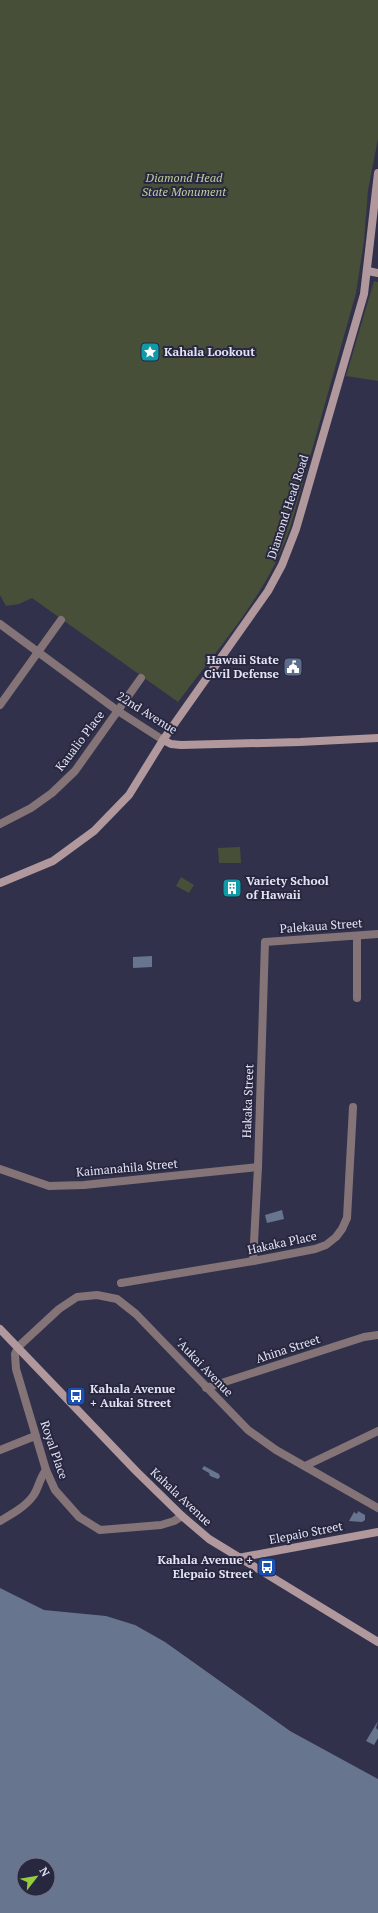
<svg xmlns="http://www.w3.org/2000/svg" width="378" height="1913" viewBox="0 0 378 1913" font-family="'PT Serif',serif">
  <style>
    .green { fill: #484f39 }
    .water { fill: #68758f; fill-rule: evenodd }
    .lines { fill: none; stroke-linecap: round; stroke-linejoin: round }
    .street { stroke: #847477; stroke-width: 8 }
    .secondary { stroke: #b0989d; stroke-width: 8 }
    .labels { text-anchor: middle; stroke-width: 4; stroke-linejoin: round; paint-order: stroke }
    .park-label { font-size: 12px; font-style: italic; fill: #c0d09b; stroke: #282740 }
    .poi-label { font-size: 12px; font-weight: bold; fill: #e3e3f4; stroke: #282740; text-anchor: start }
    .street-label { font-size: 12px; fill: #e3e3f4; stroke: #282740 }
  </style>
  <rect width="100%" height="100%" fill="#32314b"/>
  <!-- green -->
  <g class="green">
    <path d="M0,0H378V139L368,190L364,241L356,293L291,525C270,591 219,647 178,702L32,598L19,604L6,606L0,595Z"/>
    <path d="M374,281L378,282V381L346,376Z"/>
    <path d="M240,847L241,863H219L218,848Z"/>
    <path d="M181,877L194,885L189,893L176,886Z"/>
  </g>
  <!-- water -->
  <g class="water">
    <path d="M152,956V967L133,968V957Z"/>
    <path d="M282,1210L284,1219L267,1223L265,1215Z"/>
    <path d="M204,1466L219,1474L220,1477L218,1479L210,1476L209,1473L202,1469Z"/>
    <path d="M358,1511L365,1515V1520L362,1522L349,1521L354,1512L357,1514Z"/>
    <path d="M0,1588L44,1610L106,1616L135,1625L165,1642L290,1731L378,1779V1913H0ZM24,1865H48V1889H24Z"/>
    <path d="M378,1721L376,1728L378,1730V1738L374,1745L366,1741Z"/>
  </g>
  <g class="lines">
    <!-- street -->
    <g class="street">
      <path d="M0,624L118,711L163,740"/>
      <path d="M0,705L61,620"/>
      <path d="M0,824L31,808L52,793L75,771L141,678"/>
      <path d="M357,998V936"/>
      <path d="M0,1169L49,1186L84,1185L258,1167"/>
      <path d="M253,1261L258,1167L265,942L378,934"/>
      <path d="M121,1283L253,1261L315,1249L326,1245L336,1237L342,1229L347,1218L353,1107"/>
      <path d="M206,1388L364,1337L378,1335"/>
      <path d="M0,1450L35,1436"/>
      <path d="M305,1466L378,1431"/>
      <path d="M182,1516L174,1521L161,1525L100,1530L79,1517L55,1490L46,1470L16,1369L15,1354L18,1347L59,1309L77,1297L97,1295L117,1299L136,1314L248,1430L276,1450L378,1508"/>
      <path d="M0,1521C12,1514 25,1507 33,1496C39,1488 39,1479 46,1470"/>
    </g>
    <!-- secondary -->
    <g class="secondary">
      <path d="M368,271L378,273"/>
      <path d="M163,740L171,744L181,745L300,742L378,738"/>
      <path d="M0,883L53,861L94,831L129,795L163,740L268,591L282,565L296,529L364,294L378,173"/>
      <path d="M0,1329L136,1471L182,1516L209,1539L378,1642"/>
      <path d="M238,1558L378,1532"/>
    </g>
  </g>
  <!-- icons -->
  <defs>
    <symbol id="sight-square" viewBox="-11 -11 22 22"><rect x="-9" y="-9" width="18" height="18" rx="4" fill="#0f9aa8" stroke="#282740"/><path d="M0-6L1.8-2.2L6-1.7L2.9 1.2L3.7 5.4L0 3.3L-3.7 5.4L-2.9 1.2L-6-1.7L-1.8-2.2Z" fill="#fff"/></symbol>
    <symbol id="civic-square" viewBox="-11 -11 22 22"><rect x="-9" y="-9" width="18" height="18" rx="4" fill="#5c6f8a" stroke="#282740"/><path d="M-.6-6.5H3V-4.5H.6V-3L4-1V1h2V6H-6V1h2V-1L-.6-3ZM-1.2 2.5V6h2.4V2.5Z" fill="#fff"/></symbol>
    <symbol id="building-square" viewBox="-11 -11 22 22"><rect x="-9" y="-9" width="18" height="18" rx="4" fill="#0f9aa8" stroke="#282740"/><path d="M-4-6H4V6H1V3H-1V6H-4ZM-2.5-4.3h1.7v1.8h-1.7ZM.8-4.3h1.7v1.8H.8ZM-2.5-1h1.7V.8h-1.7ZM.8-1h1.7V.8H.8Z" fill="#fff"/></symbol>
    <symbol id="bus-square" viewBox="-11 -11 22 22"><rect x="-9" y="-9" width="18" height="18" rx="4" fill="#1a4fb4" stroke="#282740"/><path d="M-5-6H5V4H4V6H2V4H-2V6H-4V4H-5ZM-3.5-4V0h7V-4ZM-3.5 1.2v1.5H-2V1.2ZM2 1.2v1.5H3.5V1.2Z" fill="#fff"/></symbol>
  </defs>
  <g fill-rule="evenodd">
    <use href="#sight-square" x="139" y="341" width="22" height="22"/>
    <use href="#civic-square" x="282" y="656" width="22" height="22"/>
    <use href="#building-square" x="221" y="877" width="22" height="22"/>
    <use href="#bus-square" x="65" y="1385" width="22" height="22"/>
    <use href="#bus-square" x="256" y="1556" width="22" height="22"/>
  </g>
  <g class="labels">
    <!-- park labels -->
    <g class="park-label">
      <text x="184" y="182">Diamond Head<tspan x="184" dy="14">State Monument</tspan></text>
    </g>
    <!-- poi labels -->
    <g class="poi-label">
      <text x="164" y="356">Kahala Lookout</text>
      <text x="279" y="664" text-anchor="end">Hawaii State<tspan x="279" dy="14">Civil Defense</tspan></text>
      <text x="246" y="885">Variety School<tspan x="246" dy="14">of Hawaii</tspan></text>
      <text x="90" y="1393">Kahala Avenue<tspan x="90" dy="14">+ Aukai Street</tspan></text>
      <text x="253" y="1564" text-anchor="end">Kahala Avenue +<tspan x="253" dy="14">Elepaio Street</tspan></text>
    </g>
    <!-- street labels -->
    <g class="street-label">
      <text transform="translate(288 507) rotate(-72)" y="4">Diamond Head Road</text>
      <text transform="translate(147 713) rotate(32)" y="4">22nd Avenue</text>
      <text transform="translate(80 741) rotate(-53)" y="4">Kaualio Place</text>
      <text transform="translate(321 926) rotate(-4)" y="4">Palekaua Street</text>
      <text transform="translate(248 1101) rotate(-88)" y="4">Hakaka Street</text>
      <text transform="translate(127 1168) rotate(-5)" y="4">Kaimanahila Street</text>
      <text transform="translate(282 1243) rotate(-12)" y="4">Hakaka Place</text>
      <text transform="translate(288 1349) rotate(-18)" y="4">Ahina Street</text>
      <text transform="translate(204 1367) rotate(46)" y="4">ʻAukai Avenue</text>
      <text transform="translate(54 1450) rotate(71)" y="4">Royal Place</text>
      <text transform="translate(181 1497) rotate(43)" y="4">Kahala Avenue</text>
      <text transform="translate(306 1533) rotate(-11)" y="4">Elepaio Street</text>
    </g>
  </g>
  <!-- north arrow -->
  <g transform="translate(36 1877) rotate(59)"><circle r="19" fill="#282740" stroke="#737288"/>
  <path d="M0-3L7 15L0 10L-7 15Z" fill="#94cc3c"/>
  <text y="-6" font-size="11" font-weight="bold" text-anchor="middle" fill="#e3e3f4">N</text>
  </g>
</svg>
